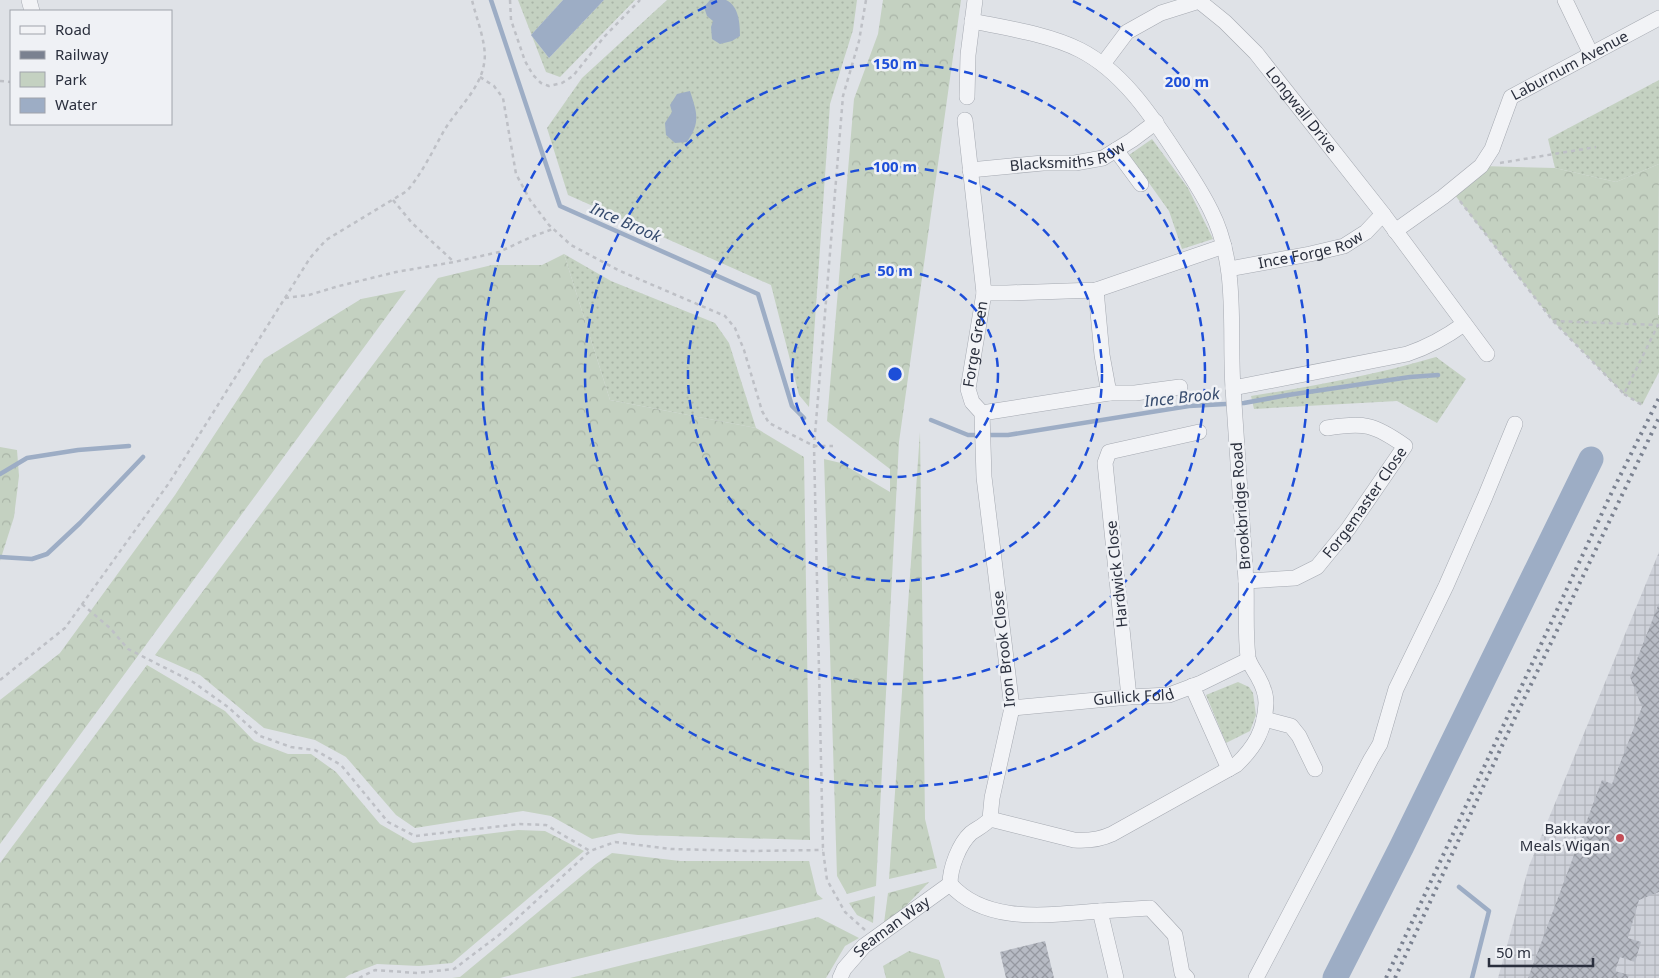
<svg xmlns="http://www.w3.org/2000/svg" width="1659" height="978" viewBox="0 0 1659 978" font-family="'Noto Sans',sans-serif">
  <style>
    .industrial { fill: url(#industrial-grid) }
    .green { fill: url(#green-dots) }
    .forest { fill: url(#forest-crowns) }
    .water { fill: #9dadc5 }
    .lines { fill: none; stroke-linecap: round; stroke-linejoin: round }
    .stream { stroke: #9dadc5; stroke-width: 4.5 }
    .river { stroke: #9dadc5; stroke-width: 25 }
    .building { fill: url(#building-cross-hatch) }
    .minor-casing { stroke: #a5a9b1; stroke-width: 16 }
    .path { stroke: #bec0c6; stroke-width: 2.5; stroke-dasharray: 4 4; stroke-linecap: butt }
    .minor { stroke: #f2f3f6; stroke-width: 15 }
    .rail { stroke: #7a8190; stroke-width: 4; stroke-dasharray: 2.5 5; stroke-linecap: butt }
    .ring { fill: none; stroke: #1d4ed8; stroke-width: 2.5; stroke-dasharray: 9 6 }
    .poi-dot { fill: #c24e57; stroke: #eff1f5; stroke-width: 2 }
    .labels { text-anchor: middle; stroke-width: 5; stroke-linejoin: round; paint-order: stroke }
    .street-label { font-size: 15px; fill: #2a2f3d; stroke: #eff1f5 }
    .poi-label { font-size: 15px; fill: #2a2f3d; stroke: #eff1f5; text-anchor: end }
    .water-label { font-size: 16px; font-style: italic; fill: #374c6e; stroke: #eff1f5 }
    .centre { fill: #1d4ed8; stroke: #eff1f5; stroke-width: 2.5 }
    .ring-label { font-size: 15px; text-anchor: middle; font-weight: bold; fill: #1d4ed8; stroke: #eff1f5; stroke-width: 5; stroke-linejoin: round; paint-order: stroke }
  </style>
  <defs>
    <pattern id="industrial-grid" width="8" height="8" patternUnits="userSpaceOnUse" patternTransform="scale(1.25)"><rect width="8" height="8" fill="#ced1d9"/><path d="M0 4h8M4 0v8" fill="none" stroke="#b1b4bb"/></pattern>
    <pattern id="green-dots" width="8" height="8" patternUnits="userSpaceOnUse" patternTransform="scale(1.25)"><rect width="8" height="8" fill="#c4d1c1"/><path d="M2 2h.1M6 6h.1" fill="none" stroke="#a9b4a7" stroke-width="1.8" stroke-linecap="round"/></pattern>
    <pattern id="forest-crowns" width="20" height="18" patternUnits="userSpaceOnUse" patternTransform="scale(1.25)"><rect width="20" height="18" fill="#c4d1c1"/><path d="M2 6a3 3 0 1 1 6 0M12 15a3 3 0 1 1 6 0" fill="none" stroke="#a9b4a7"/></pattern>
    <pattern id="building-cross-hatch" width="8" height="8" patternUnits="userSpaceOnUse" patternTransform="scale(1.25)"><rect width="8" height="8" fill="#b7bbc4"/><path d="M0 0l8 8M0 8l8-8" fill="none" stroke="#9598a0"/></pattern>
  </defs>
  <rect width="100%" height="100%" fill="#dfe2e7"/>
  <!-- industrial -->
  <path class="industrial" d="M1659,552V978H1498L1529,866Z"/>
  <!-- green -->
  <g class="green">
    <path d="M518,0H563L531,35L549,58L604,0H635L560,77L546,72Z"/>
    <path d="M667,0H857L853,30L830,104L809,407L799,395L771,285L568,195L547,128L582,78Z"/>
    <path d="M1659,80V164L1616,182L1555,168L1548,139Z"/>
    <path d="M1152,139L1188,188L1213,239L1182,249L1169,211L1129,155Z"/>
    <path d="M564,254L611,281L715,323L729,343L756,428L610,400Z"/>
    <path d="M1659,315V372L1642,405L1624,394L1553,321Z"/>
    <path d="M1436,357L1466,379L1437,423L1397,401L1254,409L1251,396C1314,386 1375,375 1436,357Z"/>
    <path d="M1238,682L1249,687L1253,693L1256,715L1250,731L1226,743L1206,695Z"/>
  </g>
  <!-- forest -->
  <g class="forest">
    <path d="M883,0H961L899,442L876,886L847,894L837,876L824,459L841,463L890,492V469L827,421L854,99L878,34Z"/>
    <path d="M1659,164L1658,325L1553,321L1451,190L1481,166L1555,168L1616,182Z"/>
    <path d="M564,254L610,400L756,428L804,457L810,840L638,835L619,833L592,839L551,816L523,811L415,828L396,815L346,757L315,740L264,728L200,675L155,655L438,278L492,265H542Z"/>
    <path d="M406,290L0,844V700L60,653L175,495L264,359L361,299Z"/>
    <path d="M920,432L925,819L937,868L889,879Z"/>
    <path d="M0,447L17,450L19,476L14,517L0,561Z"/>
    <path d="M147,665L225,711L254,741L288,754H311L336,772L380,824L413,843L518,830L545,831L584,851L452,963L419,966L377,964L349,975L345,978H0V863Z"/>
    <path d="M612,853L680,861H809L817,894L823,899L500,978H452L460,977L596,864Z"/>
    <path d="M929,882L903,909L884,923L888,893Z"/>
    <path d="M875,896L873,923L857,915L849,903Z"/>
    <path d="M818,917L859,938L845,946L826,978H570Z"/>
    <path d="M909,951L939,960L945,978H886L883,966Z"/>
  </g>
  <!-- water -->
  <g class="water">
    <path d="M563,0H604L549,58L531,35Z"/>
    <path d="M710,0C715,0 722,0 726,0C739,6 740,24 740,36L732,41L720,44L712,39L711,27L713,21L707,16L704,7Z"/>
    <path d="M690,91C697,113 701,122 687,142L675,143L666,135L665,123L672,112L670,105L677,94Z"/>
  </g>
  <g class="lines">
    <!-- stream -->
    <g class="stream">
      <path d="M491,0L560,206L758,294L792,406L804,418"/>
      <path d="M931,420L968,435H1008L1189,406L1244,403L1288,395L1410,377L1438,375"/>
      <path d="M0,474L27,458L78,450L129,446"/>
      <path d="M0,557L32,559L47,554L80,523L143,457"/>
      <path d="M1459,887L1489,911L1472,978"/>
    </g>
    <!-- river -->
    <path class="river" d="M1335,978L1402,846L1591,459"/>
  </g>
  <!-- building -->
  <g class="building">
    <path d="M1659,603V892L1639,900L1628,938L1641,942L1635,962L1620,957L1615,971L1629,975L1628,978H1528L1602,780L1612,784L1642,707L1630,677Z"/>
    <path d="M1045,941L1054,978H1006L1000,952Z"/>
  </g>
  <g class="lines">
    <defs>
      <g id="minor">
        <path d="M29,0L32,11"/>
        <path d="M1565,0L1591,54"/>
        <path id="s1" d="M1103,64L1127,32L1161,13L1199,1L1225,22L1256,53L1383,214L1487,354"/>
        <path d="M967,97L968,55L975,0"/>
        <path d="M965,120L984,293"/>
        <path d="M1116,150L1141,184"/>
        <path id="s2" d="M970,170L1043,163H1075L1103,158L1132,140L1156,122"/>
        <path id="s3" d="M1395,231L1443,197L1481,166L1492,149L1511,97L1659,18"/>
        <path id="s4" d="M1229,269L1310,254L1344,246L1366,232L1383,214"/>
        <path d="M1096,290L1102,355L1109,393H1135L1180,387"/>
        <path d="M1233,388L1407,354C1428,347 1446,337 1464,324"/>
        <path d="M982,413L1109,393"/>
        <path id="s5" d="M1246,581L1295,578L1317,567L1348,529L1405,446C1374,424 1364,422 1327,428"/>
        <path d="M1192,686L1229,769"/>
        <path d="M1129,697L1105,463L1109,452L1199,432"/>
        <path id="s6" d="M1012,708L1129,697L1169,695L1201,683L1248,660"/>
        <path d="M1264,719L1291,726L1299,736L1315,769"/>
        <path id="s7" d="M990,819L992,798L1012,708L984,477L982,413L972,402L968,389L984,293H1007L1096,290L1224,246"/>
        <path d="M950,884C950,868 959,844 971,833C978,828 985,825 990,819L1074,840C1088,841 1099,840 1112,834L1236,765C1255,747 1265,730 1266,703C1266,695 1262,684 1258,677C1255,671 1249,664 1248,657C1245,632 1247,606 1246,581C1242,517 1237,452 1233,388C1229,330 1239,266 1211,211C1201,190 1187,170 1174,150C1149,112 1121,71 1080,50C1048,34 1006,28 972,21"/>
        <path d="M950,884C987,926 1052,914 1100,911L1116,978"/>
        <path d="M1100,911L1150,908L1175,935L1182,973L1187,978"/>
        <path id="s8" d="M840,978L844,969L864,946L950,884"/>
        <path d="M1256,978L1371,759L1380,744L1396,689L1446,586L1485,497L1515,424"/>
      </g>
    </defs>
    <!-- minor casing -->
    <use href="#minor" class="minor-casing"/>
    <!-- path -->
    <g class="path">
      <path d="M510,0L511,20L525,61L533,75L541,83L549,86L562,83L573,76L604,37L640,0"/>
      <path d="M480,77L494,86L503,98L516,174L530,200L549,225L571,245L620,271L725,316L735,328L744,350L762,411L769,423L814,446H833"/>
      <path d="M0,81L11,82"/>
      <path d="M1500,163L1596,147"/>
      <path d="M393,200L412,223L454,262"/>
      <path d="M1460,201L1553,321L1624,394L1658,325L1553,321"/>
      <path d="M285,298L309,295L339,286L396,272L454,262L499,252L531,237L553,229"/>
      <path d="M1624,394L1642,405"/>
      <path d="M82,604L110,628L128,649L193,682L228,707L260,736L291,747L315,750L341,765L388,822L415,836L520,824L546,825L590,851"/>
      <path d="M0,680L65,628L169,483L310,258L326,240L407,191C423,172 433,150 445,129C458,108 480,89 484,64C488,46 476,18 472,0"/>
      <path d="M865,930L845,912L827,880L823,850L814,446L843,96L859,41L866,0"/>
      <path d="M359,978L375,970L417,973L454,969L499,935L590,851L615,842L671,849L751,851L823,850"/>
    </g>
    <!-- minor -->
    <use href="#minor" class="minor"/>
    <!-- rail -->
    <g class="rail">
      <path d="M1386,978L1610,496L1659,398"/>
      <path d="M1395,978L1513,722L1659,418"/>
    </g>
  </g>
  <!-- distance rings -->
  <g class="ring">
    <circle cx="895" cy="374" r="103"/>
    <circle cx="895" cy="374" r="207"/>
    <circle cx="895" cy="374" r="310"/>
    <path d="M1073 1A413 413 0 1 1 717 1"/>
  </g>
  <!-- markers -->
  <circle class="poi-dot" cx="1620" cy="838" r="5"/>
  <g class="labels">
    <!-- street labels -->
    <g class="street-label">
      <text dy="5" stroke="none"><textPath href="#s3" startOffset="250">Laburnum Avenue</textPath></text>
      <text dy="5" stroke="none"><textPath href="#s1" startOffset="269">Longwall Drive</textPath></text>
      <text dy="5" stroke="none"><textPath href="#s2" startOffset="99">Blacksmiths Row</textPath></text>
      <text dy="5" stroke="none"><textPath href="#s4" startOffset="84">Ince Forge Row</textPath></text>
      <text dy="5" stroke="none"><textPath href="#s7" startOffset="484">Forge Green</textPath></text>
      <text dy="5" stroke="none"><textPath href="#s5" startOffset="154">Forgemaster Close</textPath></text>
      <text transform="translate(1241 506) rotate(-94)" y="5">Brookbridge Road</text>
      <text transform="translate(1117 574) rotate(-96)" y="5">Hardwick Close</text>
      <text transform="translate(1004 649) rotate(-96)" y="5">Iron Brook Close</text>
      <text dy="5" stroke="none"><textPath href="#s6" startOffset="122">Gullick Fold</textPath></text>
      <text dy="5" stroke="none"><textPath href="#s8" startOffset="74">Seaman Way</textPath></text>
    </g>
    <!-- poi labels -->
    <g class="poi-label">
      <text x="1610" y="834">Bakkavor<tspan x="1610" dy="17">Meals Wigan</tspan></text>
    </g>
    <!-- water labels -->
    <g class="water-label">
      <text transform="translate(626 222) rotate(24)" y="6">Ince Brook</text>
      <text transform="translate(1182 397) rotate(-6)" y="6">Ince Brook</text>
    </g>
  </g>
  <circle cx="895" cy="374" r="8" class="centre"/>
  <g class="ring-label">
    <text x="895" y="69">150 m</text>
    <text x="1187" y="87">200 m</text>
    <text x="895" y="172">100 m</text>
    <text x="895" y="276">50 m</text>
  </g>
  <!-- legend -->
  <rect x="10" y="10" width="162" height="115" fill="#eff1f5" stroke="#a0a3ab"/>
  <rect x="20" y="26" width="25" height="8" fill="#f2f3f6" stroke="#a0a3ab"/>
  <text x="55" y="35" font-size="15" fill="#2a2f3d">Road</text>
  <rect x="20" y="51" width="25" height="8" fill="#7a8190" stroke="#a0a3ab"/>
  <text x="55" y="60" font-size="15" fill="#2a2f3d">Railway</text>
  <rect x="20" y="72" width="25" height="15" fill="#c4d1c1" stroke="#a0a3ab"/>
  <text x="55" y="85" font-size="15" fill="#2a2f3d">Park</text>
  <rect x="20" y="98" width="25" height="15" fill="#9dadc5" stroke="#a0a3ab"/>
  <text x="55" y="110" font-size="15" fill="#2a2f3d">Water</text>
  <!-- scale -->
  <path d="M1489 958v8h104v-8" fill="none" stroke="#2a2f3d" stroke-width="2.5"/>
  <text x="1496" y="958" font-size="15" fill="#2a2f3d" stroke="#eff1f5" stroke-width="4" paint-order="stroke">50 m</text>
</svg>
